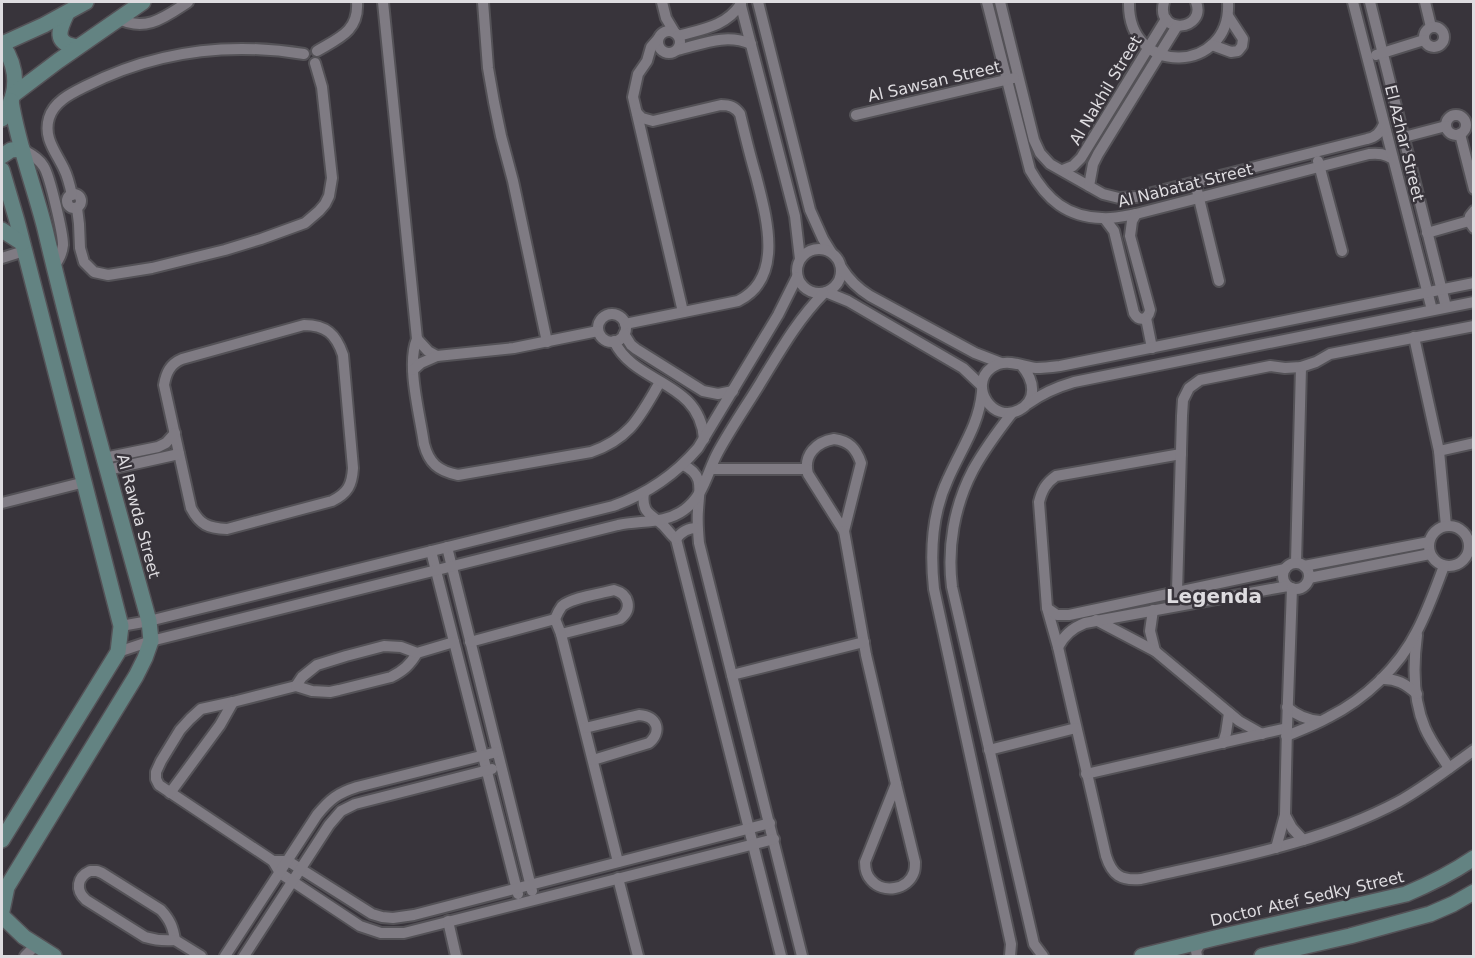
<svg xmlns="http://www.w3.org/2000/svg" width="1475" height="958" viewBox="0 0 1475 958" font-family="'DejaVu Sans',sans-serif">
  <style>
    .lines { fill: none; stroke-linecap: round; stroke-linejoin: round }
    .street-casing { stroke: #545257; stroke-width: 14 }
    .secondary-casing { stroke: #545257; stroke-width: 18 }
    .street { stroke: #7f7b83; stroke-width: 10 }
    .secondary { stroke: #638382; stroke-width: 15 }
    .labels { text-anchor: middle; stroke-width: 5; stroke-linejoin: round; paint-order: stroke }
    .street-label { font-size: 16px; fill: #dedce0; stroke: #38343b }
    .quarter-label { font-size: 20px; font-weight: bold; fill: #dedce0; stroke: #38343b }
  </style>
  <rect width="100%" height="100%" fill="#38343b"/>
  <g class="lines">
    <defs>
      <g id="street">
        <path d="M383,2L417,339C406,365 420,415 424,444C429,463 438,471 458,475L591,452C631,438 640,416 660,382"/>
        <path d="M483,2L488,68L494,102L501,136L513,181L547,342"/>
        <path d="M662,2L666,18L675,33"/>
        <path d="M740,2L795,216L800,259"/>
        <path d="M758,2L810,210L823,239L831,252"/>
        <path d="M987,2L1030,170C1047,200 1067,217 1102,218C1113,219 1125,216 1136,214L1369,154C1379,153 1385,154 1393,159"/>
        <path d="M1000,2L1034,140L1040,153L1050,164L1103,194L1119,198L1136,197L1367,139C1376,137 1380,133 1384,124"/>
        <path d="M1129,2C1127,78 1232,74 1228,2"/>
        <path d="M1164,2C1155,36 1207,31 1196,2"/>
        <path d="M1353,2L1432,310"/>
        <path d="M1370,2L1446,307"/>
        <path d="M1425,2L1431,27"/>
        <path d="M117,18C146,33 165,17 188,2"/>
        <circle cx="1434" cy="37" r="10"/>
        <circle cx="669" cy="42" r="11"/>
        <path d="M678,36C703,29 725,27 741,4"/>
        <path d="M658,39L651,47L647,61L638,74L633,97L683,312"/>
        <path d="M1212,45L1231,52L1238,51L1242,46L1243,39L1228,16"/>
        <path d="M677,50C702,44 726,33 751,44"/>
        <path d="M317,51C339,38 359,31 357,2"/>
        <path d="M1376,55L1424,40"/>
        <path d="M856,115L1014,78"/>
        <circle cx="1456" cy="125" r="10"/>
        <path d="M1460,134L1474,189"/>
        <path d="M1404,137L1446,126"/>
        <path d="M22,149C30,154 39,158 44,167C50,177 63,233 63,245C62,254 59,260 54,266"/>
        <path d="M1318,161L1342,251"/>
        <path d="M1063,170L1073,166L1081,158L1166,19"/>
        <path d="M1195,182L1219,281"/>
        <path d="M1089,186L1093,164L1098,154L1177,26"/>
        <circle cx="74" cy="201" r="7"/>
        <path d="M72,195C70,186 68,177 64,169C56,152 43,138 49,118C54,101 72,93 86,86C155,51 229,42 304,54"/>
        <path d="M77,208L79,224L80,248L84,262L94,272L108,275L152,268L225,250L261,239L305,223L319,211L325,204L329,196L332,178L322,87L315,63"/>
        <path d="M1474,211L1470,216L1469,221L1474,228"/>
        <path d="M1105,219L1114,231L1134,313C1139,322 1148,320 1150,310L1130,236L1132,221L1136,214"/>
        <path d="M1427,233L1469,221"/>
        <circle cx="819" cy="271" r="22"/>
        <path d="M2,258L24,251"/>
        <path d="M841,267C849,280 857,288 870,296L975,353L1001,363"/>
        <path d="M826,292L848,301L963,368L981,385"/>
        <circle cx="612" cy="328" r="14"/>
        <path d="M1146,318L1152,348"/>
        <path d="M625,324L738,301C785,278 766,216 756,176C750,156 745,135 740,114C735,107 730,105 721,105L653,121L642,118L637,113"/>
        <path d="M304,325C326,325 336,334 343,355L353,468C352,485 348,493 332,501L227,529C208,528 200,525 191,508L164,385C166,373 170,364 182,359Z"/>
        <path d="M624,334L631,345L636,349L703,391L718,394L733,391"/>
        <path d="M1414,337L1439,451L1446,526"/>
        <path d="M417,339L428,351L437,356"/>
        <path d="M614,341C635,385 700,380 704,439"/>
        <path d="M1022,366C1034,380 1038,400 1019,410C993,424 968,386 991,368C1005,357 1021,366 1036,368C1044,368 1052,367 1060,366L1474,283"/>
        <path d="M413,370L421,363L437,356L514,348L598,331"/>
        <path d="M982,392C979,425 961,449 948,479C932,513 930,552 934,589L1011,944L1010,956"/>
        <path d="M1029,403C1043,393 1057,387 1074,382L1474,302"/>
        <path d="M1012,413C998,431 984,450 973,470C954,506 947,548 952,587L1034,944L1043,956"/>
        <path d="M834,439C849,441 856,448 861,463L844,531L808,474C803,455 816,442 834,439Z"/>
        <path d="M1439,451L1474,443"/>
        <path d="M1181,454L1056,476C1046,483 1042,490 1039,502L1047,608L1058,647L1106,856C1112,875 1121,881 1141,879C1228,859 1319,844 1398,802C1425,787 1449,768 1474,750"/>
        <path d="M104,458L158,447L166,443L175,433"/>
        <path d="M683,465C705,475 699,490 698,510C697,521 698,532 699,543L802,956"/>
        <path d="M711,469H807"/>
        <path d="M107,470L179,454"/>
        <path d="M644,493C641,513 651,514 663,525C667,529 671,535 676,539L781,956"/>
        <path d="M2,503L85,482"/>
        <circle cx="1449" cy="546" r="20"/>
        <path d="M844,531L866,655L896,784"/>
        <path d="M676,539C682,531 688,528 697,528"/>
        <path d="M447,547L532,891"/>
        <path d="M431,551L518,894"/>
        <path d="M1296,563L1301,367"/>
        <circle cx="1296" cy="576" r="13"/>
        <path d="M1304,566L1429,542"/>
        <path d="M1309,578L1430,554"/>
        <path d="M1177,592L1182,416L1183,400L1189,388L1200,380L1270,366L1285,368L1301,367L1316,362L1330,354L1474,326"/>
        <path d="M1047,608L1057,615H1069L1285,569"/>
        <path d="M1153,610L1150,631L1155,651"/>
        <path d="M555,619C557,614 559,610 562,606C573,597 600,594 614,590C629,594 633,609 620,619L561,634"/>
        <path d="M1096,620L1155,651L1239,721L1262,734"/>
        <path d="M121,626L149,621L613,506C647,494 674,476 698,448L778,315L797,277"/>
        <path d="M1417,635C1413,665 1413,700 1425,728C1431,742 1441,755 1449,768"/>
        <path d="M470,642L555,619L561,634L618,862"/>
        <path d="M1058,647C1064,635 1072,628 1085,623L1288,586"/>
        <path d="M118,652L151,641L618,525C641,520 665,524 684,510C704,496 707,472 718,452C731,428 747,405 761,382C780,351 798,319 824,293"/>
        <path d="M417,653C410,665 403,671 391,677L339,690L330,692L312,691L296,686L233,702L201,709L190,719L180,730L161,761L156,772V779L159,785L273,861L280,873L360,926L381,933H404L774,839"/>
        <path d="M732,675L864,642"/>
        <path d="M1381,679C1396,678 1406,684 1417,694"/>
        <path d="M296,686L302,677L317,665L346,656L384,646L401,647L417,653L454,642"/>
        <path d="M1287,707C1297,716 1307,720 1320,721"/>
        <path d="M585,728L639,715C658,716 662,732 649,743L593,760"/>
        <path d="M1286,736C1301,730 1315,725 1329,717C1365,699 1399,667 1417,631C1428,610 1436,587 1444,566"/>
        <path d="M1223,743L1226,733L1229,713"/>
        <path d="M989,750L1076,728"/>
        <path d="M1086,774L1287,728"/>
        <path d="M896,784L915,862C915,866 915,869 914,872C908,890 883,894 871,880C866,875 865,869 865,862Z"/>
        <path d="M170,793L220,725L233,702"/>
        <path d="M1285,815L1292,828L1303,840"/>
        <path d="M1276,848L1285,815L1287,728L1292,588"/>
        <path d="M273,861H288L372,914L382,917L393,918L414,915L770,823"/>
        <path d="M90,871H97L102,873L161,910C170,920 173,927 175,940C164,941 155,940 145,937L86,900C75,890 77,877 90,871Z"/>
        <path d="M618,878L638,956"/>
        <path d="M448,921L456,956"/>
        <path d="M175,940L201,956"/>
        <path d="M25,956L32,949L38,947"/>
        <path d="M225,956L317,815C330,799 338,793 357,787L497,752"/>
        <path d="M244,956L329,825L341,811L355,804L492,769"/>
        <path d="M1197,956L1196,951L1201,942"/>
      </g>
      <g id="secondary">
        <path d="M67,13C59,30 53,43 77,47"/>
        <path d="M2,44L44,25L86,2"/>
        <path d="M2,44C19,69 19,93 2,119"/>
        <path d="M13,95L58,61L143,2"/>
        <path d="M2,156L11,150L22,149"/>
        <path d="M2,170L17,221L121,626L118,652L2,840"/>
        <path d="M2,230L22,243"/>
        <path d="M2,911L7,887L136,676L145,658L151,641L149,621C113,491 76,360 45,229C34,186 18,145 11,101"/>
        <path d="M2,916L24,937L54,956"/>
        <path d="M1142,956L1215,938L1406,894C1430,884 1452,873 1474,858"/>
        <path d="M1262,956L1350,936L1430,914L1453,904L1474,892"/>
      </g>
    </defs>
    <!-- street casing -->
    <use href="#street" class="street-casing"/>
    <!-- secondary casing -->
    <use href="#secondary" class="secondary-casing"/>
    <!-- street -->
    <use href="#street" class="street"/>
    <!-- secondary -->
    <use href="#secondary" class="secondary"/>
  </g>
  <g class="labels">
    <!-- street labels -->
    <g class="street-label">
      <text transform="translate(934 81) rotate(-13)" y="6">Al Sawsan Street</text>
      <text transform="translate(1105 90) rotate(-59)" y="6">Al Nakhil Street</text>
      <text transform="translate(1405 143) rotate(76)" y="6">El Azhar Street</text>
      <text transform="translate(1185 185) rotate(-14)" y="6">Al Nabatat Street</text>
      <text transform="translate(139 516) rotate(75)" y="6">Al Rawda Street</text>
      <text transform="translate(1307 898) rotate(-13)" y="6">Doctor Atef Sedky Street</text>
    </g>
    <!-- quarter labels -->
    <g class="quarter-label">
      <text x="1214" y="603">Legenda</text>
    </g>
  </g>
  <!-- border -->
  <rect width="1475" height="958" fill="none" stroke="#dedce0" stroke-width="6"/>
</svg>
